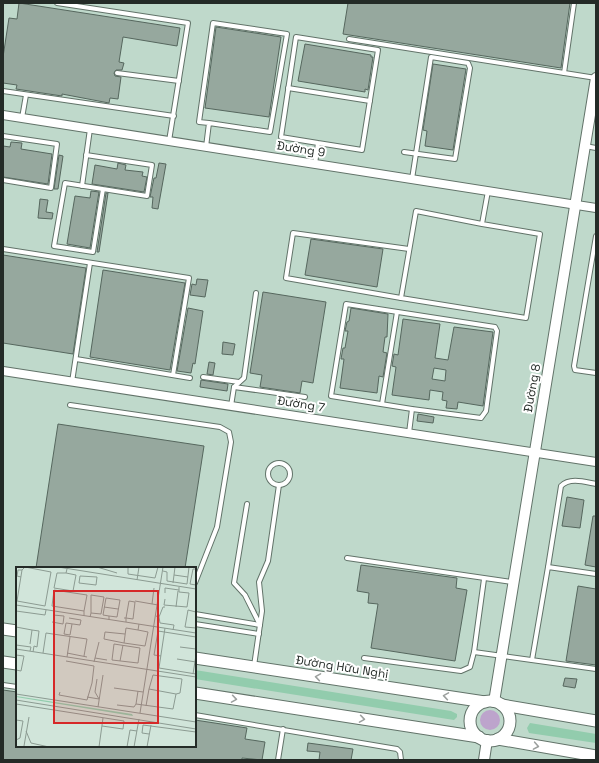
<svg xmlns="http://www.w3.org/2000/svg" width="599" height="763" viewBox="0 0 599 763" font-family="'Space Grotesk',sans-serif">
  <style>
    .built { fill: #bfd9cb; fill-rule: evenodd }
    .green { fill: #bda4cc }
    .water { fill: #92ccad }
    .building { fill: #96a89e; stroke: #56675e; fill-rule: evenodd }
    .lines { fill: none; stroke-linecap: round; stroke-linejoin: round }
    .service-casing { stroke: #627369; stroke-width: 6 }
    .minor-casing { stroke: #627369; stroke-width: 10 }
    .tertiary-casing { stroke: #627369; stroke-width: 12 }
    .secondary-casing { stroke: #627369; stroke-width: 13 }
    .service { stroke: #fff; stroke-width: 4 }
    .minor { stroke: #fff; stroke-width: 8 }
    .tertiary { stroke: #fff; stroke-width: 10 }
    .secondary { stroke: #fff; stroke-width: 11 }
    .oneway { stroke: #9ca09e }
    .labels { text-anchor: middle; stroke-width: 4; stroke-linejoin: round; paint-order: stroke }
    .street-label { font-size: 12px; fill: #242b27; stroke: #fff }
    .inset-road { fill: none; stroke: #8c9b92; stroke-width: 1 }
    .view { fill: #d62828; fill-opacity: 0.15; stroke: #d62828; stroke-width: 2 }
    .inset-edge { fill: none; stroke: #242b27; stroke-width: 2 }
  </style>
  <rect width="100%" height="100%" fill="#d1e5da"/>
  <!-- built -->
  <path class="built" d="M3,3H596V760H3ZM17,568H195V746H17Z"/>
  <!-- green -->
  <circle class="green" cx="490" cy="720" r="10"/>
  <!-- water -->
  <g class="water">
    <path d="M195,670L451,711L457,714V717L454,720L195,679Z"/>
    <path d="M530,723L596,734V743L529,733L527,728Z"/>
  </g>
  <!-- building -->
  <g class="building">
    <path d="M19,3L180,28L177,46L123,37L119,62L124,63L122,70H116L114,73L115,76L121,77L118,99L110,98L109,103L62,94V96L16,89L17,85L3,83V57L9,18L17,19Z"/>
    <path d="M348,3H570L561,68L343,34Z"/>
    <path d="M216,27L281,37L269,117L205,108Z"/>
    <path d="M305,44L371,55V57H373L368,90L365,89V92L298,81Z"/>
    <path d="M433,64L466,69L453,150L425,146L427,131L423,130Z"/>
    <path d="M11,142L22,143L21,149L52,154L48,184L3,177V146L10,147Z"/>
    <path d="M59,155L63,156L58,189H54Z"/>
    <path d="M118,163L126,165L125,170L143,172L142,176L147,177L144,192L92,184L95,165L117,169Z"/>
    <path d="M159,163L166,164L158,209L152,208L153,197H150L154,178H156Z"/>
    <path d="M91,191L99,192L90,248L67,244L75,196L90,198Z"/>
    <path d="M106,193H108L99,252H97Z"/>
    <path d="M40,199L48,200L46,212L53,213L52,219L38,218Z"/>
    <path d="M311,239L383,249L377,287L305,275Z"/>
    <path d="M3,255L86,268L73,354L3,343Z"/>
    <path d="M103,270L185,283L170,370L90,357Z"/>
    <path d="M197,279L208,280L205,297L190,295L192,284L196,285Z"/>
    <path d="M263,292L326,302L313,383L302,381L300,393L260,387L262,375L250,373Z"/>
    <path d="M188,308L203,311L195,364L193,363L191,373L177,371Z"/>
    <path d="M351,308L388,314L387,337H385L383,352L387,353L383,377L379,376L377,393L340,388L344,359H341L343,348H345L348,331H345L347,322L349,321Z"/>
    <path d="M403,319L440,324L435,358L448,360L454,327L493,332L483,406L458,402L457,409L446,408L447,401L442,400L443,392L430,390L429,400L392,395L396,367L392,366L394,354L398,355ZM434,368L446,370L445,381L432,379Z"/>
    <path d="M223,342L235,344L233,355L222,354Z"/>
    <path d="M209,362L215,363L213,375L207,374Z"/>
    <path d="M201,380L228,384L227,391L200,387Z"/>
    <path d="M418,414L434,417L433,423L417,421Z"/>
    <path d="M58,424L204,446L185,568H36Z"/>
    <path d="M567,497L584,500L580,528L562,526Z"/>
    <path d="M593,516H596V567L585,565Z"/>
    <path d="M361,565L457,578L456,588L467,590L455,661L371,648L378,604L368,603L369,593L357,591Z"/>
    <path d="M578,586L596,589V665L566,661Z"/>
    <path d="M565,678L577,679L575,688L563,686Z"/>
    <path d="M3,690L17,692V746H195V720L247,728L245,739L265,742L262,760L242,758V760H3Z"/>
    <path d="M308,743L353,749L351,760H319L320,752L307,751Z"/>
  </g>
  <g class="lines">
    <defs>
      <g id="service">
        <path d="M57,3L188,23L169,141"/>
        <path d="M349,39L596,78"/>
        <path d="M117,73L179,81"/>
        <path d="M564,73L574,3"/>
        <path d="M288,88L370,101"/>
        <path d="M3,91L174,116"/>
        <path d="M22,118L26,95"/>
        <path d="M3,136L57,144L51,188L3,180"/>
        <path d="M585,146L596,148"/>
        <path d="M206,147L209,123L270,132L287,34L213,23L199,122L209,123"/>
        <path d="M404,152L455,159L470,68L468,63L431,57L412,179"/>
        <path d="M86,155L152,165L147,196L65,183L54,246L93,252L103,189"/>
        <path d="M315,164L318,143L281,137L296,37L378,50L362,150L318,143"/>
        <path d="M82,186L90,129"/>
        <path d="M482,224L540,234L526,318L401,298L416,211L482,224L488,191"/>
        <path d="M596,236L574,366L575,370L596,373"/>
        <path d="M3,249L189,278L173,375"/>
        <path d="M401,298L286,278L293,233L409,249"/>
        <path d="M346,304L495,327L497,331L486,411L481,418L412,409L331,396Z"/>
        <path d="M76,359L190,378"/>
        <path d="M203,377L239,382"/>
        <path d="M72,382L90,263"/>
        <path d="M234,387L305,397"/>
        <path d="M382,404L397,312"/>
        <path d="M70,405L220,427L229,432L231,442L217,527L195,583"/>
        <path d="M231,406L234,387L244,378L256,293"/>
        <path d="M409,433L412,409"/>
        <circle cx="279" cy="474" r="11"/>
        <path d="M247,504L234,583L245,595L260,625"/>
        <path d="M347,558L512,582"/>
        <path d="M548,567L561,486C570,477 585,482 596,484"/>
        <path d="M195,614L260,625"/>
        <path d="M195,624L259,634"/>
        <path d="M474,652L484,579"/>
        <path d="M364,658L461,671L470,667L474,652L596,669"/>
        <path d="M532,660L548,567L596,574"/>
        <path d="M254,666L262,611L259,582L268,561L279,485"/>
        <path d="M3,685L17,687"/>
        <path d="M195,715L397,749L400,752L401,760"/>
        <path d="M278,760L283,729"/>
      </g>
      <g id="minor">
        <path d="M3,115L596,208"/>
        <path d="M3,371L596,462"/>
      </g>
      <g id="tertiary">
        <path d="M494,702L596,78"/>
        <path d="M484,760L487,740"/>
      </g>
      <g id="secondary">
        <path d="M3,629L17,631"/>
        <path d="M195,658L485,702"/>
        <path d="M3,662L17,664"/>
        <path d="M195,693L479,737"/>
        <circle cx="490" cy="721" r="20"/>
        <path d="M502,705L596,721"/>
        <path d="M498,739L596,756"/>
      </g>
    </defs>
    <!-- service casing -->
    <use href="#service" class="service-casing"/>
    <!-- minor casing -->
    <use href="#minor" class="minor-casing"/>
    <!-- tertiary casing -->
    <use href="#tertiary" class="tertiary-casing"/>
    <!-- secondary casing -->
    <use href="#secondary" class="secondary-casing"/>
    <!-- service -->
    <use href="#service" class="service"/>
    <!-- minor -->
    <use href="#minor" class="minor"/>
    <!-- tertiary -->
    <use href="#tertiary" class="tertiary"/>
    <!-- secondary -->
    <use href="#secondary" class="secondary"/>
  </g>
  <!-- one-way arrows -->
  <defs><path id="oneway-chevron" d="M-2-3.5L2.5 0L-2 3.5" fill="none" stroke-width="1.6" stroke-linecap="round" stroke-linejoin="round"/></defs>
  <g class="oneway">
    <use href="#oneway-chevron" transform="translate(318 677) rotate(-171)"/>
    <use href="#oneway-chevron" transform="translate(446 696) rotate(-171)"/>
    <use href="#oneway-chevron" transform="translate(234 699) rotate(9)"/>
    <use href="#oneway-chevron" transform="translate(362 719) rotate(9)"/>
    <use href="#oneway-chevron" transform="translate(536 746) rotate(10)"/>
  </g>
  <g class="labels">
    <!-- street labels -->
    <g class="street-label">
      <text transform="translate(301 149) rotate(9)" y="4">Đường 9</text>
      <text transform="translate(532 388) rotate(-80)" y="4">Đường 8</text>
      <text transform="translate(301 404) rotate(9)" y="4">Đường 7</text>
      <text transform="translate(342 667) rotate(9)" y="4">Đường Hữu Nghị</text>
    </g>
  </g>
  <!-- overview -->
  <g transform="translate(16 567)">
    <rect width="180" height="180" fill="#d1e5da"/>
    <path d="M0,129L116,147L117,149L0,130Z" fill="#92ccad"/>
    <path class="inset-road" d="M9,0L6,3L1,34L29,39L35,5L9,0M42,0L180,22M81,0L101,6M112,0V7L139,11L142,0M180,2H177L174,17L180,18M147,4L151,5V14L171,17L173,0M50,6L60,8L57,24L38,21L41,6H50L51,2M158,8L172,10M64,9L81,10L80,18L63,16ZM5,10L1,9L2,3H6M121,13L123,0M157,16L159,0M149,26V21L163,23M149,32L148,38L171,40L173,26L163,25V20M119,34L142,38M136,37L138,21M0,38L180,66M88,40L102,42M160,40L162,24M0,44L29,48L30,43M180,45L172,43L169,60L180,61M68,49V44L71,28L38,23L36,39L68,44M140,49L143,50L144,56L158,58L157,63M74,50L75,46L85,47L88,30L75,28V46M143,50L147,40H149M53,51L65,53L64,58L50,56L48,67L54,68L56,57M108,51H110L117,52L119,35L113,34L110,51V55M93,53V49L87,48L90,31L104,33L101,50L93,49M36,55L47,57L48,49L37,48M0,60L16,63L14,77M149,61L143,101L180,107M16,63L23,64L21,80L18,79L17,85M122,63L132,65L129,79L108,76L110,61L122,63L123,57M108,76L88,72L89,65L109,67M98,77L124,81L122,96L96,93ZM0,78L15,80L14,84M164,80L180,82M0,82L180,110M27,86L30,66L71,72L68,89M51,86L71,90M0,88L8,89L5,104L0,103M145,89L138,88L142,64L180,70M51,90L54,70M79,91L91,93M161,92L180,95M104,94L107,78M78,95L83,75M177,107L180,88M81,112L79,125L83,132M98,121L127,125M133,122L137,108L166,112L164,126L160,127M44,125L43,128L71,133L76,116L78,99L50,94M0,127L180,155M71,130L83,132M0,133L180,162M0,137L108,154L107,162L86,159M120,137L122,124M101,138L118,140L120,137L157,142L160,127L133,122L130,139M82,140L87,108M124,146L147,0M0,153L7,154L4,171L0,173M10,164L15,176L33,180M133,167L126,166L127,158L180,165M8,179L13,150M83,180L87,151M111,180L114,163L121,164M118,180L123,152M131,180L135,158"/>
    <path class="view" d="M38,24H142V156H38Z"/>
    <rect width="180" height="180" class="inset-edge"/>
  </g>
  <!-- border -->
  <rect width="599" height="763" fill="none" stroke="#242b27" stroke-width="8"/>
</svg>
